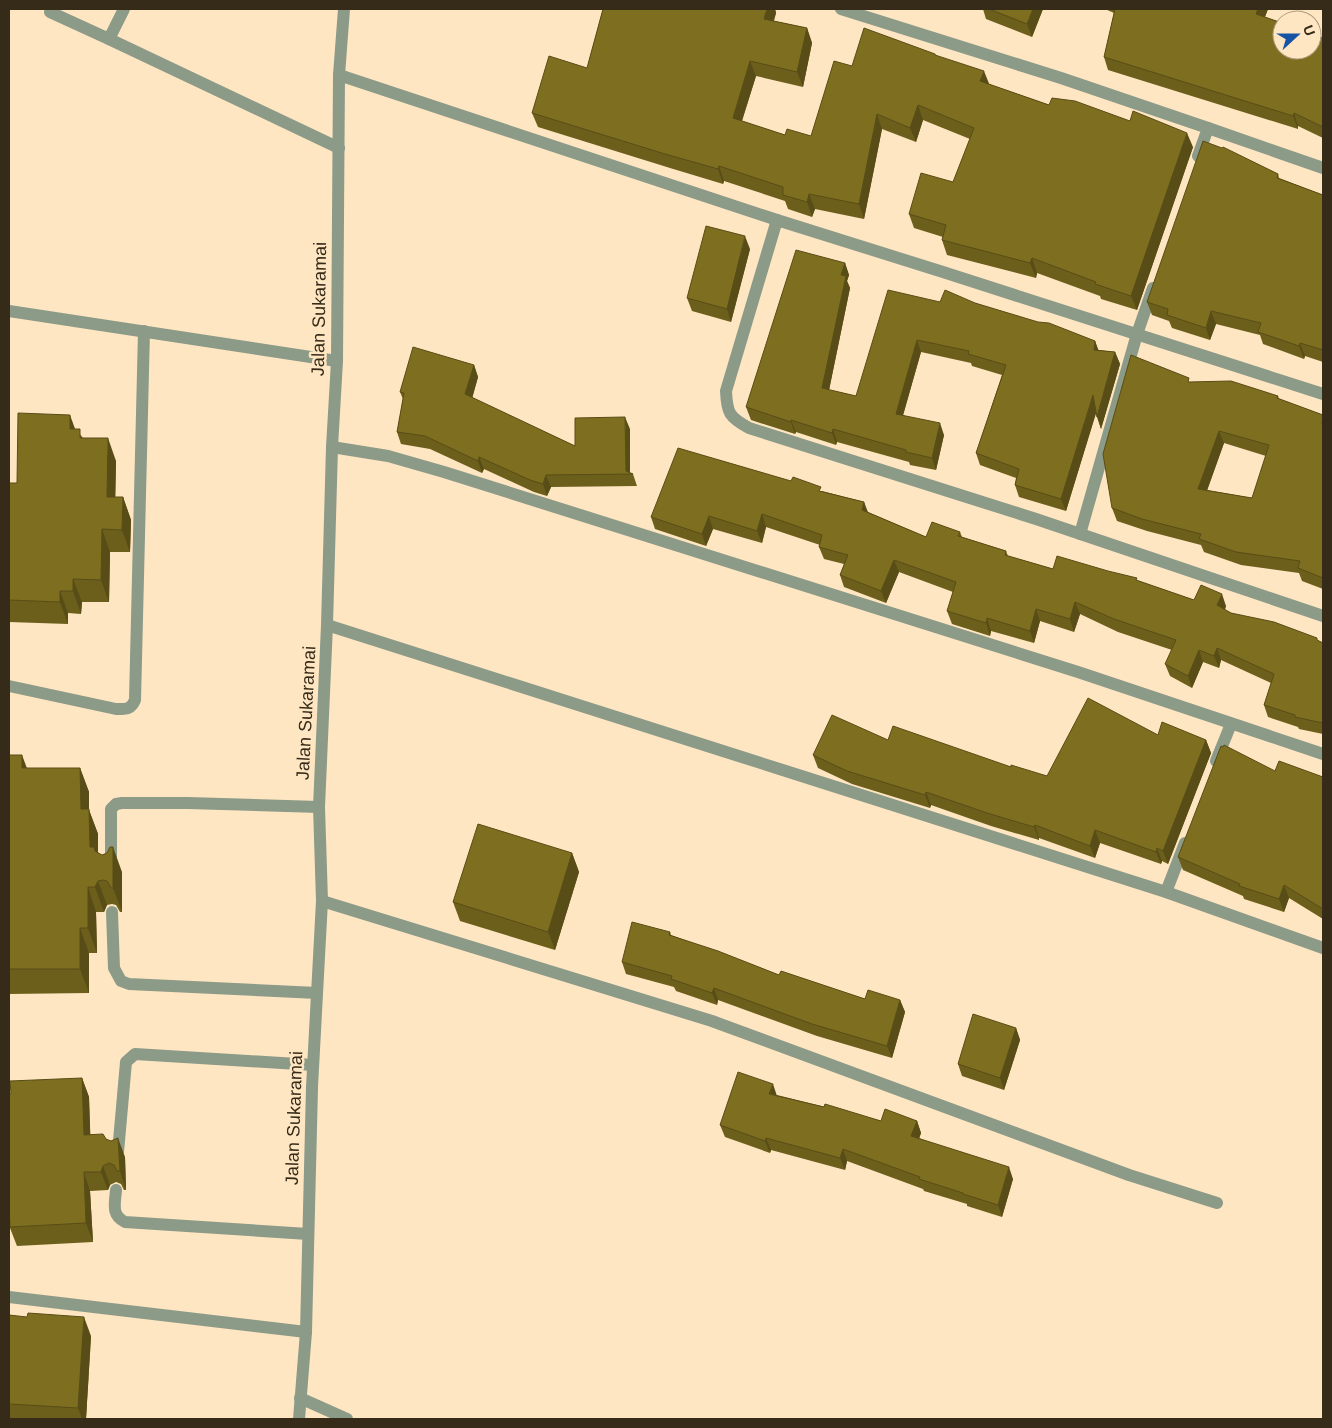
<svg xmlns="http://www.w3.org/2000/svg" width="1332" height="1428" viewBox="0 0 1332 1428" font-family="Arial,sans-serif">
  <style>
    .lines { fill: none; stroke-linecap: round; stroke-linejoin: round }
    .service { stroke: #8c9a88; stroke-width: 12 }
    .minor { stroke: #8c9a88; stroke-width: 12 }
    .tertiary { stroke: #8c9a88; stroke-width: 12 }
    .wall { fill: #6c5f1c; fill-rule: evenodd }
    .shaded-wall { fill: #584d16 }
    .building { fill: #7e6e20; stroke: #584d16; fill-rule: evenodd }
    .labels { text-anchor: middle; stroke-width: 5; stroke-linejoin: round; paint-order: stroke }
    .street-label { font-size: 18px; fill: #362a18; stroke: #ffe6c2 }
  </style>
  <rect width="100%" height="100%" fill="#ffe6c2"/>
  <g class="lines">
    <!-- service -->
    <g class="service">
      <path d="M124,9L109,39L339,148"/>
      <path d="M50,12L109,39"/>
      <path d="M9,311L337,361"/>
      <path d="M9,686L116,709C125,709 131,710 135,700L144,331"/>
      <path d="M111,864V809L116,804L122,803H188L319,807"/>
      <path d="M112,912L114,968L121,981L129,984L317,993"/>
      <path d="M118,1152L126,1062L135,1054L313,1065"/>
      <path d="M116,1190C115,1204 111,1215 125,1222L308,1234"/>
      <path d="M9,1297L306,1332"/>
    </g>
    <!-- minor -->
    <g class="minor">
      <path d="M841,9L1061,78L1208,128L1198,156"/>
      <path d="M339,75L777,220L943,272L1323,394"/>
      <path d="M1208,128L1323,168"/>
      <path d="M777,220L726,391C727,413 729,417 749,428L1036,519L1323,616"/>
      <path d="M332,447L388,456L444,472L1078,672L1323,754"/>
      <path d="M1080,534L1137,334L1153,288"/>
      <path d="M327,625L1166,892L1323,948"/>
      <path d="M1216,761L1231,724"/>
      <path d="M1166,892L1185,843"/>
      <path d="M322,901L712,1021L1129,1175L1217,1203"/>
      <path d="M300,1398L347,1419"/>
    </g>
    <!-- tertiary -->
    <path class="tertiary" d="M299,1419L306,1332L312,1087L322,901L319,807L327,625L332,447L337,361L339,75L344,9"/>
  </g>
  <!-- wall -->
  <g class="wall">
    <path d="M603,9H775L776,13L774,21L807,28L812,43L803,87L756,76L742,121L785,135L811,136L852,66L935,54L936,56L989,84L1049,105L1193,147L1137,310L1101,299L1100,296L1037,273L1036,278L947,255L942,240L943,237L914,228L909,214L953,182L970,139L923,120L916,142L882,129L864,219L815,209L812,217L788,209L785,201L724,181L723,184L670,168L538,127L532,113L587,68Z"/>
    <path d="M983,9H1043L1032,37L986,19Z"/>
    <path d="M1105,9H1268L1265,17L1323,38V138L1298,126V129L1108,70L1104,57L1114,13Z"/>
    <path d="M1222,148L1278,174L1279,178L1323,195V362L1305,356L1304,359L1263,344L1260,335L1216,324L1210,340L1172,328L1169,321L1152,315L1147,302Z"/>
    <path d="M750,249L731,322L692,311L687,298Z"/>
    <path d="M845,263L849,275L847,281L850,288L829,390L856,396L940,302L975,303L1095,341L1098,350L1115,352L1120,364L1101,429L1096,412L1066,511L1019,497L1015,485L1016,478L980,465L976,453L1002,375L972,366L971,363L921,352L903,415L944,435L936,470L910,465L909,462L837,442L836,445L796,432L795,434L751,420L746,407Z"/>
    <path d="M474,365L478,377L472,398L575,446L630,429V473L633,474L637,486L551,487L547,496L534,492L484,469L482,473L430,449L401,444L397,432L403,399L400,392Z"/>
    <path d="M1191,382L1278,396L1279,399L1323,415V589L1302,581L1299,573L1241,565L1204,552L1201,545L1147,531L1117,521L1112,508ZM1224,443L1266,456L1252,498L1207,490Z"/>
    <path d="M76,429L83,438L116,461L115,497H123L131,520L130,552H110L109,602H82L81,614L68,613V624L9,622V483H17Z"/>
    <path d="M822,491L864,502L868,512L926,537L960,532L962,537L1006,551L1008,556L1053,569L1139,581L1194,600L1226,606L1225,610L1231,613L1317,640L1323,643V734L1299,729L1298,727L1268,717L1264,705L1271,683L1221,660L1219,668L1203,662L1192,688L1170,676L1165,664L1172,650L1118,632L1080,614L1074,632L1040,621L1034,643L991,631L990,636L952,624L947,611L953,592L899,572L886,603L844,587L840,575L844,564L824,559L819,547L820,545L766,527L762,543L713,529L706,546L655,529L651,517Z"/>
    <path d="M1158,735L1206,740L1211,753L1168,864L1162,861L1161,864L1100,843L1095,858L1039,838V840L991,826L931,805L930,808L852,784L818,768L813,755L888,740L1011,767L1047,776Z"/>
    <path d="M9,755L27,768H80L89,792V810L98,834V853L122,872V912H120L116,905L112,904L107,905L104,912H96L97,953H89V993L9,994Z"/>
    <path d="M1275,771L1323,777V919L1289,898L1284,912L1244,899L1243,896L1183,870L1178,857Z"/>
    <path d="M572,853L579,872L555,950L460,921L453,902Z"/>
    <path d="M670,932L671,935L779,975L865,999L900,1000L905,1012L892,1058L817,1036L718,1000L717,1005L676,991L674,987L626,974L622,962Z"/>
    <path d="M1016,1028L1020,1040L1004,1090L962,1076L958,1064Z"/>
    <path d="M82,1078L89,1097L90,1134L106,1139L125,1157L126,1190H124L121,1184L116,1182L110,1185L108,1190L90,1191L93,1242L17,1246L10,1228H9V1094Z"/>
    <path d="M777,1095L881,1121H917L921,1133L919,1138L1013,1179L1002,1217L967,1206V1204L924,1191L923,1189L847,1161L845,1170L771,1150L770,1153L725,1137L720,1125Z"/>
    <path d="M9,1315L91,1336L86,1419H9Z"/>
  </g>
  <!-- shaded-wall -->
  <g class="shaded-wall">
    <path d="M767,9H775L776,13L769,33L764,19Z"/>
    <path d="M1033,9H1043L1032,37L1027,24Z"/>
    <path d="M1258,9H1268L1261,27L1256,14Z"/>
    <path d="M807,28L812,43L803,87L797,72Z"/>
    <path d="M750,61L756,76L738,133L733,118Z"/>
    <path d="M984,71L990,86L980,81Z"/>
    <path d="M918,105L923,120L916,142L910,128Z"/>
    <path d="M1294,113L1298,126V129L1293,116Z"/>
    <path d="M877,114L882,129L864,219L859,204Z"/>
    <path d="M1187,133L1193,147L1137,310L1131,296Z"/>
    <path d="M719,166L724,181L723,184L718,169Z"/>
    <path d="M809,194L815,209L812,217L807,202Z"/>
    <path d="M745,236L750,249L731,322L727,309Z"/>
    <path d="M1032,258L1037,273L1036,278L1030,263Z"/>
    <path d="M845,263L849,275L847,281L850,288L827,400L822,388L841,275Z"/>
    <path d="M1211,311L1216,324L1210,340L1206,328Z"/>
    <path d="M917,340L921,352L900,426L896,414Z"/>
    <path d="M1095,341L1100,354L1094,350Z"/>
    <path d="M1300,343L1305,356L1304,359L1299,346Z"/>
    <path d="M1115,352L1120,364L1101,429L1097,417Z"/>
    <path d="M474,365L478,377L470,406L465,394Z"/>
    <path d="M1093,395L1098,407L1066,511L1061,499Z"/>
    <path d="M70,415L78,437L70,429Z"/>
    <path d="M625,417L630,429V474L626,471Z"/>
    <path d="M791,420L796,432L795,434L791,422Z"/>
    <path d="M940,423L944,435L936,470L932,458Z"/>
    <path d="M833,429L837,442L836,445L832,433Z"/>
    <path d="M1219,431L1224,443L1203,502L1198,489Z"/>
    <path d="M108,438L116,461L115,520L107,497Z"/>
    <path d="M479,457L484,469L482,473L478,461Z"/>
    <path d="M546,475L551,487L547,496L543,484Z"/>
    <path d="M123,497L131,520L130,552L122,530Z"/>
    <path d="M864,502L868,514L862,510Z"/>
    <path d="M762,514L766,527L762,543L757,531Z"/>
    <path d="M709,516L713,529L706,546L702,534Z"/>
    <path d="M102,529L110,552L109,602L101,580Z"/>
    <path d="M894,560L899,572L886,603L881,591Z"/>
    <path d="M73,579L82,602L81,614L73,591Z"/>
    <path d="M60,591L68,613V624L60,602Z"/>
    <path d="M1222,594L1226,606L1221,617L1217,605Z"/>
    <path d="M1075,602L1080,614L1074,632L1070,619Z"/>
    <path d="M1036,609L1040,621L1034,643L1030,631Z"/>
    <path d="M987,618L991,631L990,636L986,623Z"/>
    <path d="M1217,648L1221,660L1219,668L1214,656Z"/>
    <path d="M1199,650L1203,662L1192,688L1188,676Z"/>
    <path d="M1206,740L1211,753L1168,864L1163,851Z"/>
    <path d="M22,755L31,779L22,768Z"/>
    <path d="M80,768L89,792V810L98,834V859L90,847L81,809Z"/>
    <path d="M926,792L931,805L930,808L925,795Z"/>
    <path d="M1035,825L1039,838V840L1034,827Z"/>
    <path d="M1095,830L1100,843L1095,858L1090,846Z"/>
    <path d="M113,847L122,872V912L113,888Z"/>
    <path d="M1157,848L1162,861L1161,864L1156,852Z"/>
    <path d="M572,853L579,872L555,950L548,932Z"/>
    <path d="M98,881L107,905L104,912L95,887Z"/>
    <path d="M1284,885L1289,898L1284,912L1279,899Z"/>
    <path d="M88,887L96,912L97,953L88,928Z"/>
    <path d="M80,928L89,953V993L80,969Z"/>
    <path d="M714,988L718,1000L717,1005L712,993Z"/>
    <path d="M900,1000L905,1012L892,1058L887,1046Z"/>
    <path d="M1016,1028L1020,1040L1004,1090L1000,1078Z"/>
    <path d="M82,1078L89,1097L91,1154L84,1135Z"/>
    <path d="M773,1084L777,1096L769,1094Z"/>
    <path d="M917,1121L921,1133L916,1148L911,1136Z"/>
    <path d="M118,1138L125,1157L126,1190L120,1171Z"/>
    <path d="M766,1138L771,1150L770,1153L765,1141Z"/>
    <path d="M843,1149L847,1161L845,1170L840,1158Z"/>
    <path d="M103,1166L110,1185L108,1190L101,1172Z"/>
    <path d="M1009,1167L1013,1179L1002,1217L998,1205Z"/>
    <path d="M84,1172L90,1191L93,1242L86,1223Z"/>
    <path d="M84,1317L91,1336L86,1419H82L78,1408Z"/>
  </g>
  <!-- building -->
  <g class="building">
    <path d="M603,9H767L764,19L807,28L797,72L750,61L733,118L785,135L787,129L811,136L834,61L852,66L864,28L935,54V55L984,71L980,81L1049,105L1052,98L1075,101L1130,121L1133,111L1187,133L1131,296L1095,284L1096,282L1032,258L1030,263L942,240L946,225L909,214L921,173L953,182L974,128L918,105L910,128L877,114L859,204L809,194L807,202L783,195V187L719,166L718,169L665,154L532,113L549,56L587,68Z"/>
    <path d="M989,9H1033L1027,24Z"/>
    <path d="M1115,9H1258L1256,14L1282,23V50H1312V34L1323,38V127L1294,113L1293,116L1104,57Z"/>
    <path d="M1203,141L1222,148L1223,147L1278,174L1277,178L1323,195V350L1300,343L1299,346L1258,332L1261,323L1211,311L1206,328L1167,315L1168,309L1147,302Z"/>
    <path d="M706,226L745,236L727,309L687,298Z"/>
    <path d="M796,250L845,263L841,275L846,276L822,388L856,396L888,290L940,302L945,290L975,303L1038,322L1049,323L1095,341L1094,350L1115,352L1097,417L1093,395L1061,499L1015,485L1019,469L976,453L1006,365L968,354L969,351L917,340L896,414L940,423L932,458L906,452V450L833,429L832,433L791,420V422L746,407Z"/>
    <path d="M413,347L474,365L465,394L575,446V418L625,417L626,471L633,474L546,475L543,484L530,480L479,457L478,461L425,436L397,432L404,393L400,392Z"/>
    <path d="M1131,355L1189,378L1188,382L1231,381L1278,396L1277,398L1323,415V420L1322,424H1323V578L1298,568L1300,561L1236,552L1199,539L1201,534L1142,519L1112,508L1103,454ZM1219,431L1269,445L1252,498L1198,489Z"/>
    <path d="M18,413L70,415V429H80V438H108L107,497H123L122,530L102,529L101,580L73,579V591H60V602L9,600V483H17Z"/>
    <path d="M678,448L791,481L793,477L821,487L819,491L864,502L862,510L926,537L932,522L960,532L958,536L1006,551L1005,555L1053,569L1057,556L1108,571L1137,578L1136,580L1194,600L1201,585L1222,594L1217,605L1231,613L1274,622L1317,638V640L1323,643V723L1295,717V715L1264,705L1274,674L1217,648L1214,656L1199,650L1188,676L1165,664L1176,640L1114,619L1075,602L1070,619L1036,609L1030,631L987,618L986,623L947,611L956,582L894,560L881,591L840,575L848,555L819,547L822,535L762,514L757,531L709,516L702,534L651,517Z"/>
    <path d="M1088,698L1158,735L1162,722L1206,740L1163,851L1157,848L1156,852L1095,830L1090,846L1035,825L1034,827L987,813L926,792L925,795L847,771L813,755L832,715L888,740L893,726L1011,767V765L1047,776Z"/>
    <path d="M1224,745L1275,771L1279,761L1323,777V909L1284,885L1279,899L1239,886L1240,884L1178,857L1221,746L1223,747Z"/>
    <path d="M9,755H22V768H80L81,809H89L90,847H94L95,851L102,855L107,853L110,847H113V888H111L107,881L103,880L98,881L95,887H88V928H80V969H9Z"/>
    <path d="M478,824L572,853L548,932L453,902Z"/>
    <path d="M632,922L670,932L669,935L718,951L779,975L781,971L865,999L868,990L900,1000L887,1046L812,1024L714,988L712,993L671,979L672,976L622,962Z"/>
    <path d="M973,1014L1016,1028L1000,1078L958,1064Z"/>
    <path d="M738,1072L773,1084L769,1094L824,1107L825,1104L881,1121L885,1109L917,1121L911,1136L1009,1167L998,1205L963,1194V1193L919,1179L920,1177L843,1149L840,1158L766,1138L765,1141L720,1125Z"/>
    <path d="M82,1078L84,1135L103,1134L106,1139L111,1141L118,1138L120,1171H117L114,1165L109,1163L103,1166L101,1172H84L86,1223L10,1227L9,1209V1094H11L10,1081Z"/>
    <path d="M28,1313L84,1317L78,1408L9,1404V1315L27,1317Z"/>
  </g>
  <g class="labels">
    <!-- street labels -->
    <g class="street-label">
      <text transform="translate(319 309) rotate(-89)" y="6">Jalan Sukaramai</text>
      <text transform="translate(306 713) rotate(-87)" y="6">Jalan Sukaramai</text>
      <text transform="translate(294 1118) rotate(-88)" y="6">Jalan Sukaramai</text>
    </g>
  </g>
  <!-- border -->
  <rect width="1332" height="1428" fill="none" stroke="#362a18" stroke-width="20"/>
  <!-- north arrow -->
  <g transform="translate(1297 35) rotate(69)"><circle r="24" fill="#ffe6c2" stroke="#af9b7e"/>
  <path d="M0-4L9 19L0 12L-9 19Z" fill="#1854a5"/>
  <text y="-8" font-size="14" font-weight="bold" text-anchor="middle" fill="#362a18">U</text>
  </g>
</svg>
